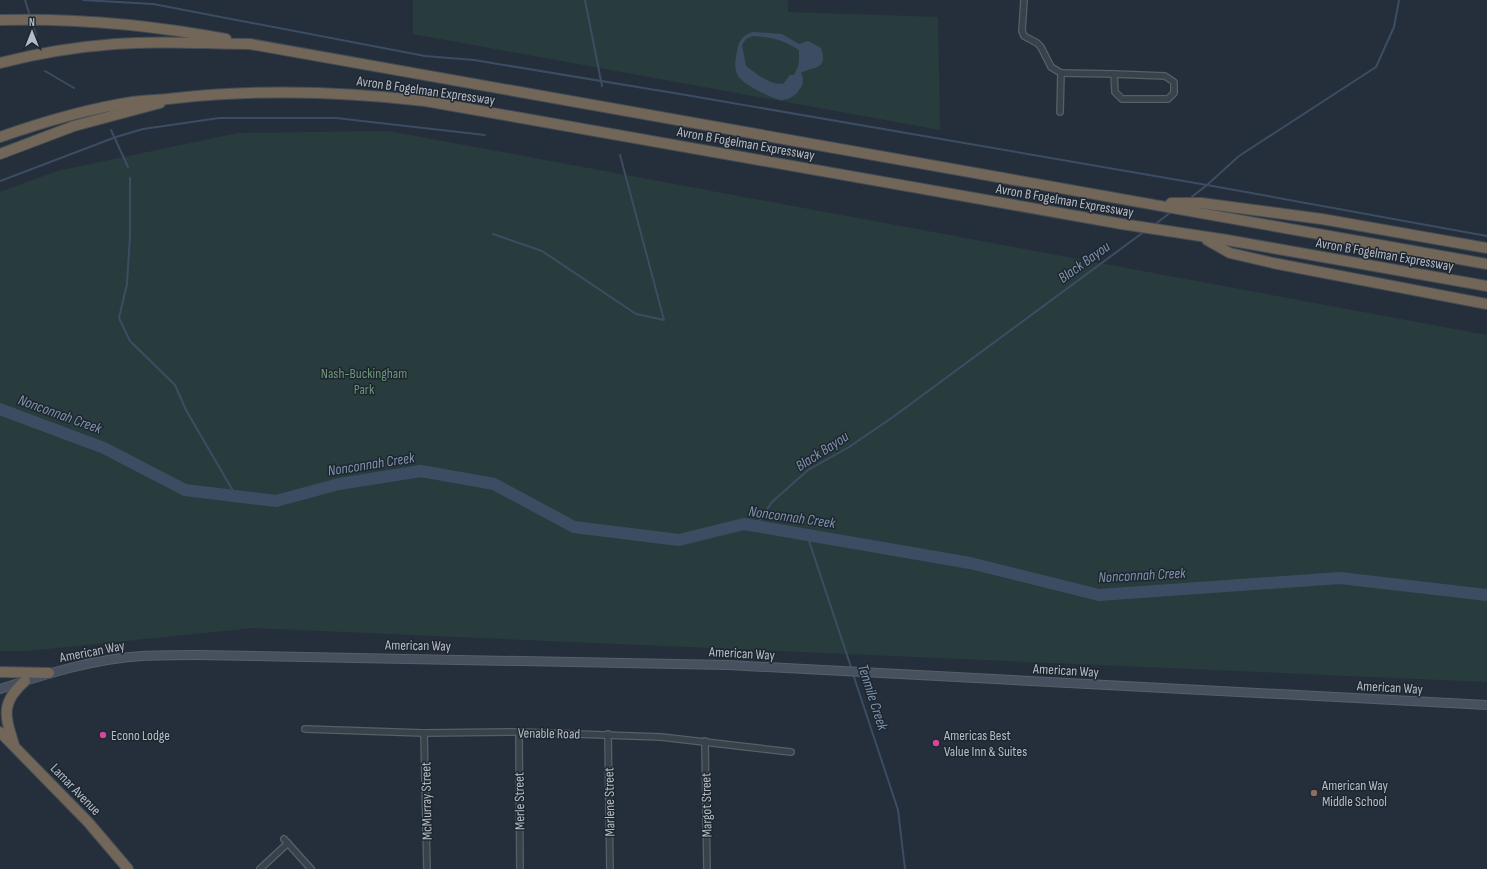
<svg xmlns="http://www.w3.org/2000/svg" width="1487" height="869" viewBox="0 0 1487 869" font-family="'Sofia Sans Condensed',sans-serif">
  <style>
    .green { fill: #283c3d }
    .water { fill: #3c4d63; fill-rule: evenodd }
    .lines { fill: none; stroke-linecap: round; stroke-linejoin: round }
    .stream { stroke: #3c4d63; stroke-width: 2 }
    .river { stroke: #3c4d63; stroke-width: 12 }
    .street-casing { stroke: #575f69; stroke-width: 8 }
    .secondary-casing { stroke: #575f69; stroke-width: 10 }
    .highway-casing { stroke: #444c56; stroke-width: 12 }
    .street { stroke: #39414b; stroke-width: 5.5 }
    .secondary { stroke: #47505e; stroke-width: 8 }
    .highway { stroke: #716657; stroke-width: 10 }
    .hotel-dot { fill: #d1479c; stroke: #1e2630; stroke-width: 1.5 }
    .education-dot { fill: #8d6e63; stroke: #1e2630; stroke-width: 1.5 }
    .labels { text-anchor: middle; stroke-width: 3; stroke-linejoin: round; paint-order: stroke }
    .street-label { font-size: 14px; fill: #b5bcc7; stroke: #1e2630 }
    .park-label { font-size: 14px; fill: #6d9676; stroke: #1e2630 }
    .poi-label { font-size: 14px; fill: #b5bcc7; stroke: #1e2630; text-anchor: start }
    .water-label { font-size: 15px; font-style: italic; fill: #7e93ac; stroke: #1e2630 }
  </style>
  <rect width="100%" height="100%" fill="#252f3b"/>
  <!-- green -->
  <g class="green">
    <path d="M413,0H788V12L938,17L940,130L413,34Z"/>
    <path d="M389,131L1487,335V682L253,628L28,651H0V192L57,171L238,133Z"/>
  </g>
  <!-- water -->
  <path class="water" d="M753,32L782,34L799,44L808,41L821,48C829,71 812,66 801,73C804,80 804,84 799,90C796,96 788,100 781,100C771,98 744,85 738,76C734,69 735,59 737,52C738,41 743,35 753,32ZM753,36C771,37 784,40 799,50C799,63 800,63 794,75H790L783,84C768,84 758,75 746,66L742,45L746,39Z"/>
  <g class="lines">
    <!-- stream -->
    <g class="stream">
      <path d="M25,0L29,13"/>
      <path d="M83,0L153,4L425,56L474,60L686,95L1207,185L1487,236"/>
      <path d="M585,0L602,86"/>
      <path d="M33,26L36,35"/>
      <path d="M45,71L74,88"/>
      <path d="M111,130L128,167"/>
      <path d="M130,178V235L127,284L119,318L130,341L175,385L186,410L236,496"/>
      <path d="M0,181L116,137L143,129L219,118H336L485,135"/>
      <path d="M1189,199L1207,185L1239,156L1376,67L1394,27L1399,0"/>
      <path d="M1154,225L1171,212"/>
      <path d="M493,234L542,251L636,314L664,320L620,155"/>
      <path d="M756,526L772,502L808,470L849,447L893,417L1145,231"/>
      <path d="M807,535L852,670"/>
      <path d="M853,674L898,810L905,869"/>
    </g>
    <!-- river -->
    <path class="river" d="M0,409L104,448L185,490L276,501L339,484L421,471L494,484L574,527L679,540L744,524L970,563L1099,595L1340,578L1487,595"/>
    <defs>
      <g id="street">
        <path d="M1024,0L1022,31L1024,36L1037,43L1041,47L1051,67L1061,73L1060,112"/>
        <path d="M1061,73L1114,74"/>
        <path d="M1114,74L1165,76L1174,82V93L1168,99H1122L1115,92Z"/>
        <path d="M305,729L424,733L519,732L661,737L791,752"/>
        <path d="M519,732L520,869"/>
        <path d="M424,733L427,869"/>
        <path d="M608,734L610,869"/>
        <path d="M705,741L707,869"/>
        <path d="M284,839L311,869"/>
        <path d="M260,869L288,843"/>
      </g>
      <path id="secondary" d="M0,689C46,674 93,659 142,656C160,655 178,655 197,655L728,665L1487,705"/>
      <g id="highway">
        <path d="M0,20C76,18 152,25 226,39"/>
        <path d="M0,63C38,53 76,47 115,44C160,40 205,44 250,44L1487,264"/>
        <path d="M0,137C43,122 87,109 132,102C147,100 162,100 177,98C261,89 341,91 425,101L1122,224L1227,240L1487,286"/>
        <path d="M0,154L74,126L160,103"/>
        <path d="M1171,203H1201L1322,219L1487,248"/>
        <path d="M1207,240L1230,253L1273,263L1487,304"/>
        <path d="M0,672L49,673"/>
        <path d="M0,732L88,822L128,869"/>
        <path d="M14,745C5,716 0,703 25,681"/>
      </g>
    </defs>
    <!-- street casing -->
    <use href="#street" class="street-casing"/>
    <!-- secondary casing -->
    <use href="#secondary" class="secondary-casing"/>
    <!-- highway casing -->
    <use href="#highway" class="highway-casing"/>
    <!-- street -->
    <use href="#street" class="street"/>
    <!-- secondary -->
    <use href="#secondary" class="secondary"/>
    <!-- highway -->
    <use href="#highway" class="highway"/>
  </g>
  <!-- markers -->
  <g class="hotel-dot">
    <circle cx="103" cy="735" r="4"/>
    <circle cx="936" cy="743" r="4"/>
  </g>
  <circle class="education-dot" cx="1314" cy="793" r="4"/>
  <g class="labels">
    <!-- street labels -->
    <g class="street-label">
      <text transform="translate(426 90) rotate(8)" y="5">Avron B Fogelman Expressway</text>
      <text transform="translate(746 143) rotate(10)" y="5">Avron B Fogelman Expressway</text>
      <text transform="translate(1065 200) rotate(10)" y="5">Avron B Fogelman Expressway</text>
      <text transform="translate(1385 254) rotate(10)" y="5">Avron B Fogelman Expressway</text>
      <text transform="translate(418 645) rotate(1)" y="5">American Way</text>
      <text transform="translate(92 651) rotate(-11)" y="5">American Way</text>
      <text transform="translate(742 653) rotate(3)" y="5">American Way</text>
      <text transform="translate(1066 670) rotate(3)" y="5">American Way</text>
      <text transform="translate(1390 687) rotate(3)" y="5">American Way</text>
      <text transform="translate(549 733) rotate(1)" y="5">Venable Road</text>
      <text transform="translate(76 789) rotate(46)" y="5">Lamar Avenue</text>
      <text transform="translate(426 801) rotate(-91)" y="5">McMurray Street</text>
      <text transform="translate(519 801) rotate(-91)" y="5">Merle Street</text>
      <text transform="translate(609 802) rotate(-91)" y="5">Marlene Street</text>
      <text transform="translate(706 805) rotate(-91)" y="5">Margot Street</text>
    </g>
    <!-- park labels -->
    <g class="park-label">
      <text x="364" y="378">Nash-Buckingham<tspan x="364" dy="16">Park</tspan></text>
    </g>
    <!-- poi labels -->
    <g class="poi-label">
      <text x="111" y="740">Econo Lodge</text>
      <text x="944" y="740">Americas Best<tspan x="944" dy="16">Value Inn &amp; Suites</tspan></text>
      <text x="1322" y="790">American Way<tspan x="1322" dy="16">Middle School</tspan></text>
    </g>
    <!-- water labels -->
    <g class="water-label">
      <text transform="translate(1084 262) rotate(-36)" y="5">Black Bayou</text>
      <text transform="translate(60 414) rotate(20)" y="5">Nonconnah Creek</text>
      <text transform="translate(822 451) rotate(-33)" y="5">Black Bayou</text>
      <text transform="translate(371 464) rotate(-9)" y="5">Nonconnah Creek</text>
      <text transform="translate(792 517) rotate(8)" y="5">Nonconnah Creek</text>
      <text transform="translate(1142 575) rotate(-3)" y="5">Nonconnah Creek</text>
      <text transform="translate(873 697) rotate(72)" y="5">Tenmile Creek</text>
    </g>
  </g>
  <!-- north arrow -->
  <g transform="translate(32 32)" stroke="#1e2630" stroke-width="3" paint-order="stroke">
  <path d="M0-3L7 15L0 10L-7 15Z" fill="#b5bcc7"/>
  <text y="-6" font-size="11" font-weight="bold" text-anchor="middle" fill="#b5bcc7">N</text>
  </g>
</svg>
